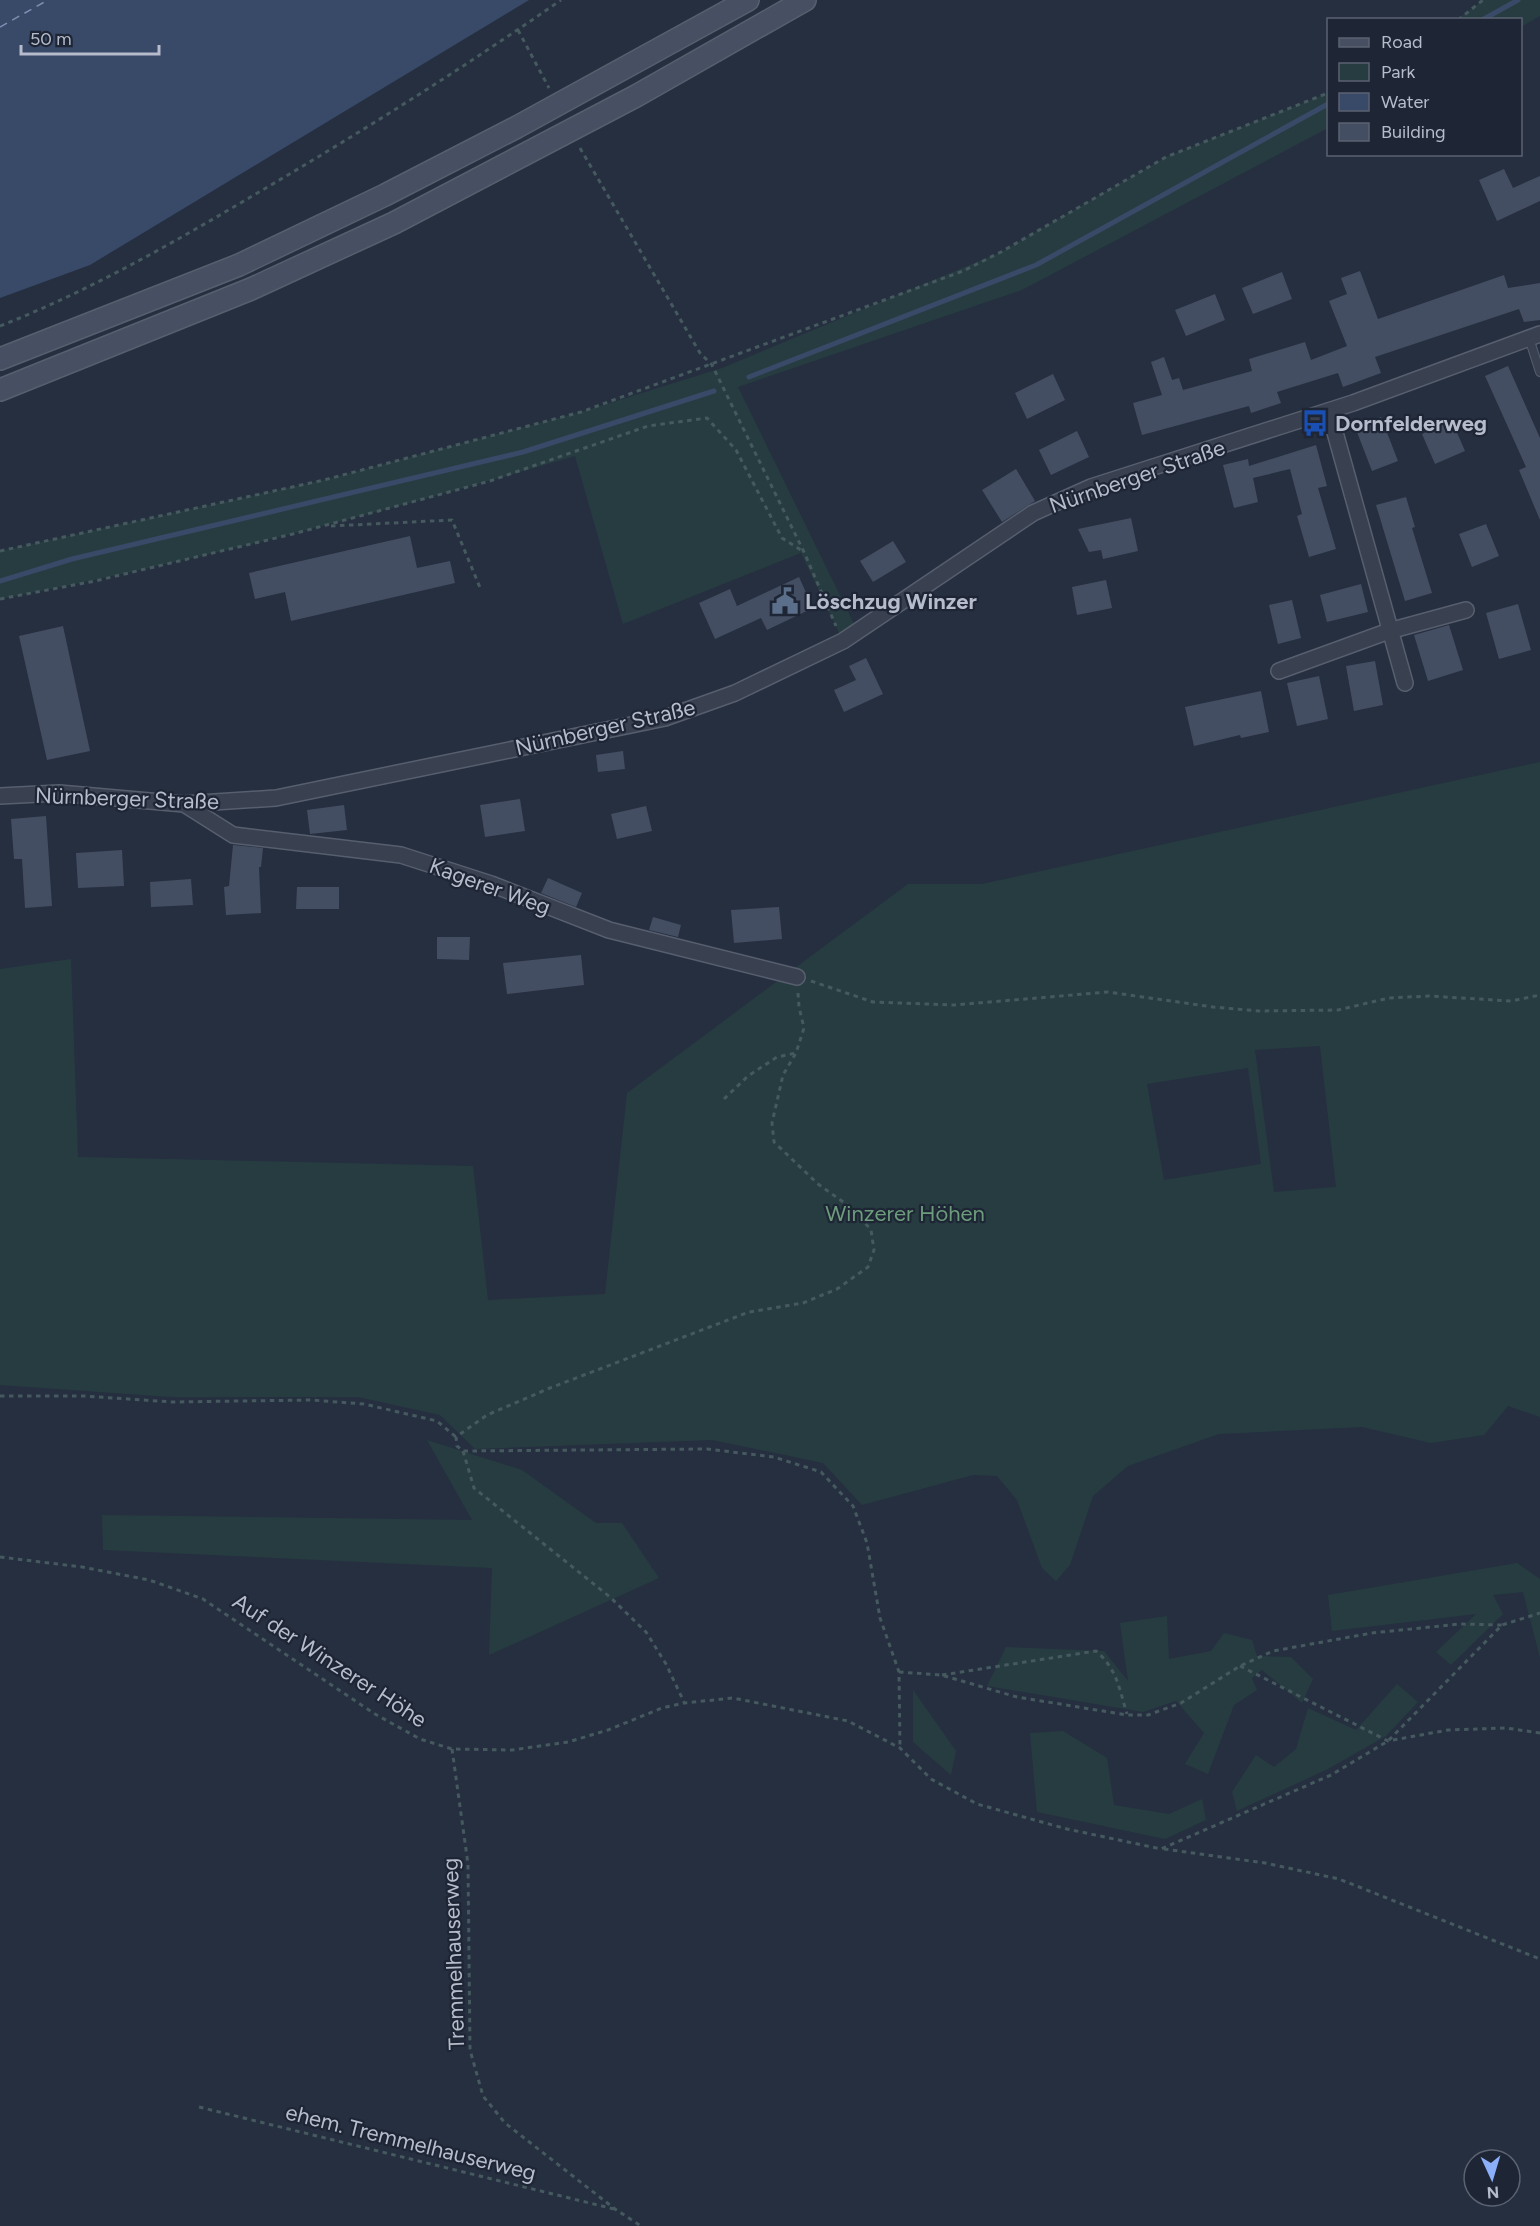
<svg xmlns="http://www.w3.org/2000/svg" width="1540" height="2226" viewBox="0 0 1540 2226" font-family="Figtree,sans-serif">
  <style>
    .green { fill: #273c41; fill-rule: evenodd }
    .water { fill: #394968 }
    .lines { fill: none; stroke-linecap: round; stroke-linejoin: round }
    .stream { stroke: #394968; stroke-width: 5 }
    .ferry { stroke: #7c90b2; stroke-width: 1.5; stroke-dasharray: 8 6; stroke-linecap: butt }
    .building { fill: #444e62 }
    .lane-casing { stroke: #575f6e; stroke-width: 10 }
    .street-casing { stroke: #575f6e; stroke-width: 18 }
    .secondary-casing { stroke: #575f6e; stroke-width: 24 }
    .path { stroke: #45595e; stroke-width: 3; stroke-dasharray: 4.5 4.5; stroke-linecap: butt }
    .lane { stroke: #394150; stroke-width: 8 }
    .street { stroke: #394150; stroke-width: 15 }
    .secondary { stroke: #475063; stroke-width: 21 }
    .labels { text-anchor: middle; stroke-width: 4.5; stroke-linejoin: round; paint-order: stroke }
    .poi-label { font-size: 22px; font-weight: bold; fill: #b6bccb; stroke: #1e2635; text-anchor: start }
    .street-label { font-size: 22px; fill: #b6bccb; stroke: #1e2635 }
    .park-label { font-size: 22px; fill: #6c9c7b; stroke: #1e2635 }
  </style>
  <rect width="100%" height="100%" fill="#252f40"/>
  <!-- green -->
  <g class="green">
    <path d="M1483,0H1540V16L1521,27L1520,20L1458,19Z"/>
    <path d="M1328,93V128L1022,290L738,387L858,632L843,641L801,553L623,624L575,456C385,512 194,562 0,599V551L324,480L581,412L722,368L1001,252L1166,157Z"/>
    <path d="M1540,762V1417L1508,1406L1484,1435L1431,1443L1362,1427L1219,1434L1128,1466L1093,1496L1070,1565L1056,1581L1042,1568L1017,1500L997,1476L973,1475L862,1505L823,1463L712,1440L475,1449L440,1415L358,1397H171L0,1385V969L71,959L78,1157L473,1166L488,1300L605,1294L627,1093L908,884H982ZM1320,1046L1336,1187L1274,1192L1255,1050ZM1248,1068L1261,1164L1164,1180L1147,1084Z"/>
    <path d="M427,1440L522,1470L596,1523H622L659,1578L489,1655L492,1568L103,1550L102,1515L472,1520Z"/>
    <path d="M1517,1563L1540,1579V1658L1523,1592L1493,1595L1503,1614L1451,1665L1436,1652L1476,1614L1332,1631L1328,1595Z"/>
    <path d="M1167,1616L1169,1659L1211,1651L1224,1633L1252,1640L1257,1656L1291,1657L1313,1679L1302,1703L1262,1670L1252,1678L1257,1690L1234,1705L1208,1774L1185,1764L1204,1733L1176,1701L1143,1712L987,1686L1006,1647L1104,1651L1128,1681L1120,1623Z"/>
    <path d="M1397,1684L1418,1702L1386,1736L1328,1769L1237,1811L1232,1792L1256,1755L1274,1767L1296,1749L1308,1708L1356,1730Z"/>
    <path d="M913,1690L956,1751L951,1775L913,1742Z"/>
    <path d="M1063,1731L1107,1758L1114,1805L1169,1814L1202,1799L1206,1820L1165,1839L1037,1812L1030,1733Z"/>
  </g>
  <!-- water -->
  <path class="water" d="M0,0H529L90,265L0,298Z"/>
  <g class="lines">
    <!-- stream -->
    <g class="stream">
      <path d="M1482,20L1518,0"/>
      <path d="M749,377L1036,265L1328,104"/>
      <path d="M0,581L72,559L523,452L714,391"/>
    </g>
    <!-- ferry -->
    <path class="ferry" d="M0,27L48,0"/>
  </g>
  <!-- building -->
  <g class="building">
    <path d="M1504,169L1513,188L1540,176V201L1497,221L1479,180Z"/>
    <path d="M1360,271L1378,319L1504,275L1508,288L1540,283V320L1524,322L1519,309L1375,357L1381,373L1343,387L1338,373L1277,392L1281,403L1251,413L1249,406L1142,435L1133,403L1162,395L1151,362L1164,357L1172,380L1179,378L1183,390L1252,371L1249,359L1305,342L1311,360L1347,346L1329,301L1347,294L1341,278Z"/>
    <path d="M1282,272L1292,299L1253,314L1242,288Z"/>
    <path d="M1215,294L1225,320L1186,336L1175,310Z"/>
    <path d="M1508,366L1540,438V520L1519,470L1526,467L1485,376Z"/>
    <path d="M1053,374L1065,400L1027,419L1015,393Z"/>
    <path d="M1381,417L1398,461L1372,471L1355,427Z"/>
    <path d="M1452,421L1465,451L1435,464L1422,434Z"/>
    <path d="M1077,431L1089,457L1051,475L1039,450Z"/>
    <path d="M1316,445L1327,486L1318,488L1336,549L1309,557L1297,516L1302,514L1290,469L1253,478L1258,502L1234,508L1223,465L1248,459L1249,466Z"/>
    <path d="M1016,469L1035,501L1002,522L982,490Z"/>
    <path d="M1406,497L1415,527L1412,528L1432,593L1405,601L1376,505Z"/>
    <path d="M1131,518L1138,551L1103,559L1101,550L1089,552L1078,529Z"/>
    <path d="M1486,524L1499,556L1472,567L1459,534Z"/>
    <path d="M410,536L417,568L450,561L455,583L291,621L285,592L255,599L249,573Z"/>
    <path d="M893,541L906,562L873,582L860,561Z"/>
    <path d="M799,577L813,608L767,630L761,618L715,639L699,603L730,589L737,606Z"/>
    <path d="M1106,580L1112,608L1077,615L1072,587Z"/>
    <path d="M1361,584L1368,612L1327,622L1320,595Z"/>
    <path d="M1292,600L1301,638L1278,644L1269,605Z"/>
    <path d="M1518,604L1531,650L1499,659L1486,613Z"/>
    <path d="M1449,625L1463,670L1428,681L1414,635Z"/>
    <path d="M63,626L90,751L47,760L19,636Z"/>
    <path d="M866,658L883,694L844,712L834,690L856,680L849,666Z"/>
    <path d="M1375,661L1383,705L1354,711L1346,666Z"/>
    <path d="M1319,676L1328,719L1297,726L1287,683Z"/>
    <path d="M1261,691L1269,732L1241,738L1240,735L1194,746L1185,707Z"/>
    <path d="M623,751L625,769L598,772L596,755Z"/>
    <path d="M520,799L525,831L485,837L480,805Z"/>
    <path d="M344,805L347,830L310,834L307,810Z"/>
    <path d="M646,806L652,831L617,839L611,814Z"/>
    <path d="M46,816L52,906L25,908L22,859H14L11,819Z"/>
    <path d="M233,845L263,848L261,867H259L261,913L226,915L224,887L229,886Z"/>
    <path d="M122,850L124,886L78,888L76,853Z"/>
    <path d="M548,878L582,893L576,907L541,893Z"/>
    <path d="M191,879L193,905L151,907L150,882Z"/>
    <path d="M297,887H339V909H296Z"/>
    <path d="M779,907L782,939L734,943L731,910Z"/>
    <path d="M653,917L681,925L678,937L649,930Z"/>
    <path d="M437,937H470L469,960L437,959Z"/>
    <path d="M581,955L584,985L507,994L503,963Z"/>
  </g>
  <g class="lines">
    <defs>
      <path id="lane" d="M1529,338L1540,372"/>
      <g id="street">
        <path d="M1329,411L1405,683"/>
        <path d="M1279,671L1389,631L1466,610"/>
        <path d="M0,796L59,793L184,804L276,798L665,718L735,693L843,641L1033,513L1091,487L1353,403L1540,334"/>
        <path d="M184,804L233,835L401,855L491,884L609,930L797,977"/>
      </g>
      <g id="secondary">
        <path d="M0,359L239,265L385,195L517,127L748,0"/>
        <path d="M0,390L251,289L394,223L636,96L805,0"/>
      </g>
    </defs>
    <!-- lane casing -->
    <use href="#lane" class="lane-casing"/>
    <!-- street casing -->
    <use href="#street" class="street-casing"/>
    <!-- secondary casing -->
    <use href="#secondary" class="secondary-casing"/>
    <!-- path -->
    <g class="path">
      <path d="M1458,20L1483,0"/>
      <path d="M518,30L549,88"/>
      <path d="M580,148L700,353L712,365L804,552L836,626"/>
      <path d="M0,326C89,291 171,244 254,195C358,134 462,69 561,0"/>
      <path d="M331,526L452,520L481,590"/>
      <path d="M0,551L324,480L581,412L963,271L1001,252L1166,157L1328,93"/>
      <path d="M0,599L95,581L293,534L490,481L648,426L707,418L736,450L782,538L804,552"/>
      <path d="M811,981L873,1002L954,1005L1108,992L1213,1007L1259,1011L1338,1010L1389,998L1429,996L1511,1001L1540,995"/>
      <path d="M798,993L799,1007L804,1028L796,1053L783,1075L772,1123L774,1142L818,1184L853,1209L871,1230L874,1250L868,1267L837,1289L803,1303L749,1312L550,1388L487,1415L456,1437L457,1446L463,1451L707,1449L774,1457L821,1472L853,1506L867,1543L880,1618L899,1672L900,1748"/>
      <path d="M724,1099L748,1076L777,1057L796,1053"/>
      <path d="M0,1396H84L172,1402L311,1400L364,1404L437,1421L456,1437"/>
      <path d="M463,1451L474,1488L610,1597L646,1632L666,1664L684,1702"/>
      <path d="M0,1557L82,1567L149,1580L203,1599L375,1714L420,1739L452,1749L512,1750L568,1742L608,1730L662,1708L684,1703L733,1698L848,1721L900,1748L931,1779L977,1804L1067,1829L1161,1849L1331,1775L1388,1741L1502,1625L1540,1613"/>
      <path d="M1240,1666L1388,1741L1448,1730L1506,1728L1540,1733"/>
      <path d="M899,1672L941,1675L1017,1697L1127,1715H1148L1181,1703L1240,1666L1273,1651L1372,1633L1460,1624L1502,1625"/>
      <path d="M942,1675L1096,1651C1117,1669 1119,1688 1127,1714"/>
      <path d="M452,1749L468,1864L470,2050L483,2096L505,2123L615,2209L641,2226"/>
      <path d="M1164,1849L1265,1863L1339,1879L1540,1959"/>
      <path d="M199,2107L614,2209"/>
    </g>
    <!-- lane -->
    <use href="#lane" class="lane"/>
    <!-- street -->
    <use href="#street" class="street"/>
    <!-- secondary -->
    <use href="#secondary" class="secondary"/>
  </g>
  <!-- icons -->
  <defs>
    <symbol id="bus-bare" viewBox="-9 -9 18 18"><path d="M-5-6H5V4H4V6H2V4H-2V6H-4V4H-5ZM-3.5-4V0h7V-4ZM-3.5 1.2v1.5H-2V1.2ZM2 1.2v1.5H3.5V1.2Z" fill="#1a4fb4" stroke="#1e2635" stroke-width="2.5" paint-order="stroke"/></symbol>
    <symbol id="civic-bare" viewBox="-9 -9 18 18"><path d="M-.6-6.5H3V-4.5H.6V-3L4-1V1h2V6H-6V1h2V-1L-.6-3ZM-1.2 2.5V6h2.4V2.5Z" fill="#5c6f8a" stroke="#1e2635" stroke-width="2.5" paint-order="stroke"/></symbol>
  </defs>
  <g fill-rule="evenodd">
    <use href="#bus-bare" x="1296" y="404" width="38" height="38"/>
    <use href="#civic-bare" x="766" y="582" width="38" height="38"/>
  </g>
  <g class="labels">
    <!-- poi labels -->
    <g class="poi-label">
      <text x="1335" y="431">Dornfelderweg</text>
      <text x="805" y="609">Löschzug Winzer</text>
    </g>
    <!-- street labels -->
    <g class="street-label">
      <text transform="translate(1137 476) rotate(-19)" y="8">Nürnberger Straße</text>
      <text transform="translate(605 727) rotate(-13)" y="8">Nürnberger Straße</text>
      <text transform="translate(127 798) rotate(2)" y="8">Nürnberger Straße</text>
      <text transform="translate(490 886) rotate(20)" y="8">Kagerer Weg</text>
      <text transform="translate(330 1660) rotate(33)" y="8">Auf der Winzerer Höhe</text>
      <text transform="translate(453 1954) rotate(-92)" y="8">Tremmelhauserweg</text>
      <text transform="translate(411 2142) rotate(14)" y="8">ehem. Tremmelhauserweg</text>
    </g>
    <!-- park labels -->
    <g class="park-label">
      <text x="905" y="1221">Winzerer Höhen</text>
    </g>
  </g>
  <!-- legend -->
  <rect x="1327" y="18" width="195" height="138" fill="#1e2635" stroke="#5b6271" stroke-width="1.5"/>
  <rect x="1339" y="38" width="30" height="9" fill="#475063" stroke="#5b6271" stroke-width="1.5"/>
  <text x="1381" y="48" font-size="18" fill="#b6bccb">Road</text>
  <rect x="1339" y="63" width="30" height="18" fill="#273c41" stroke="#5b6271" stroke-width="1.5"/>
  <text x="1381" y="78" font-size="18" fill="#b6bccb">Park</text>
  <rect x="1339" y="93" width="30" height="18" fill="#394968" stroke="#5b6271" stroke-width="1.5"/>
  <text x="1381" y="108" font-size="18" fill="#b6bccb">Water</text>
  <rect x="1339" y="123" width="30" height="18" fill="#444e62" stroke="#5b6271" stroke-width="1.5"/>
  <text x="1381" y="138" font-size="18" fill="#b6bccb">Building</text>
  <!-- north arrow -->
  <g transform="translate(1492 2178) rotate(176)"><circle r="28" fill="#1e2635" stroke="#5b6271" stroke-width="1.5"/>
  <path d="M0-4.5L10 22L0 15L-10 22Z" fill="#8caff9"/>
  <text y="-9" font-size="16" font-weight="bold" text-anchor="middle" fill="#b6bccb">N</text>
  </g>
  <!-- scale -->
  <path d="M21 45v9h138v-9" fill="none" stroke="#b6bccb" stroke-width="3"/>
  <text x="30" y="45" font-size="18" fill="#b6bccb" stroke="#1e2635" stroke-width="4.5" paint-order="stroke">50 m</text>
</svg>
